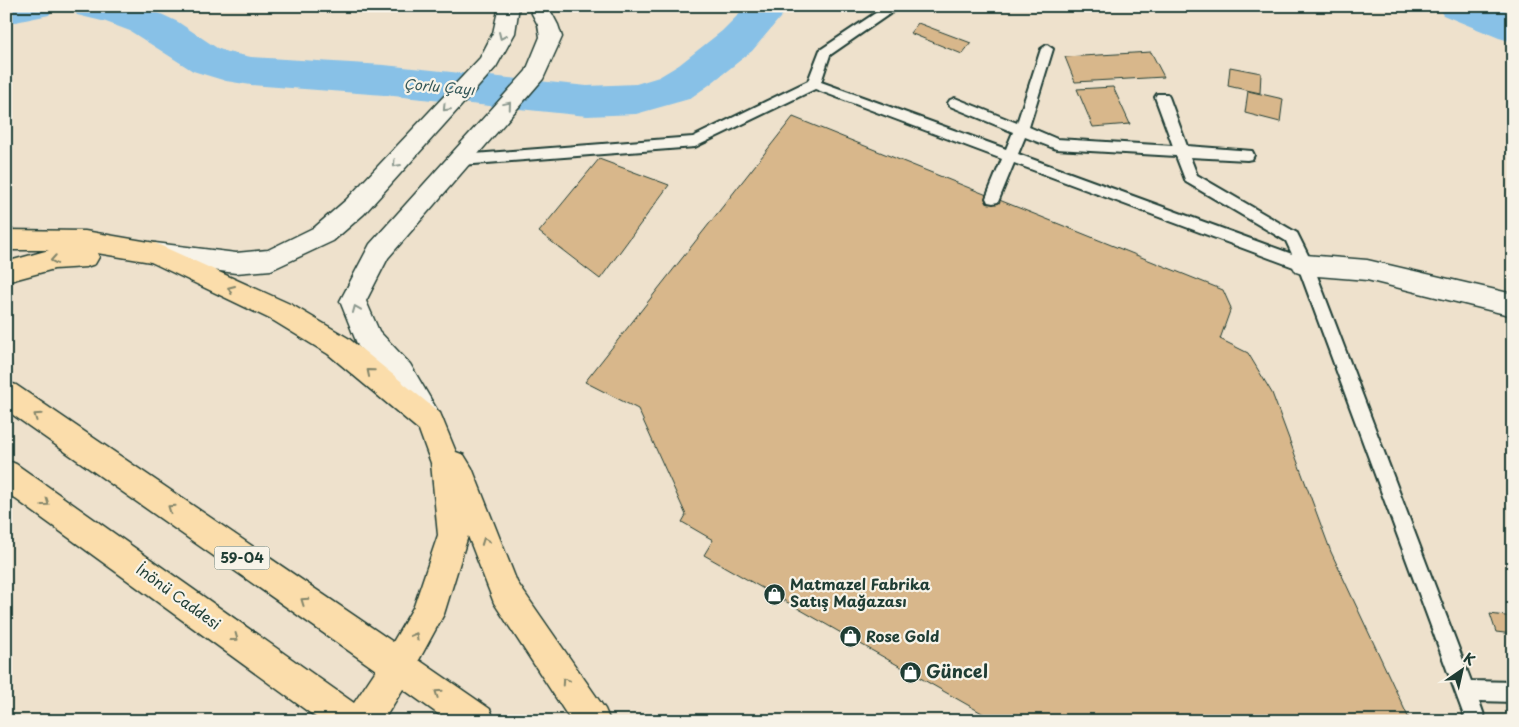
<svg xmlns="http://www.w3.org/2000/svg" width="1519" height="727" viewBox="0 0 1519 727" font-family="'Playpen Sans',sans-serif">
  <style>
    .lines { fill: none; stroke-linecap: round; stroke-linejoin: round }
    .river { fill: #88c1e7; fill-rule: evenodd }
    .building { fill: #d8b78b; stroke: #1f3d34 }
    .lane-casing { stroke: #1f3d34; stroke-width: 4 }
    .street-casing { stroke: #1f3d34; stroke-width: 3 }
    .secondary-casing { stroke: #1f3d34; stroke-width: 3 }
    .primary-casing { stroke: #1f3d34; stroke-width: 3 }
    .lane { fill: #f7f3e8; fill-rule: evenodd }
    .street { fill: #f7f3e8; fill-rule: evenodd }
    .secondary { fill: #f7f3e8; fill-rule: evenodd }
    .primary { fill: #fbddab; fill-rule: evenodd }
    .oneway { stroke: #8b988e }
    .oneway2 { stroke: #82856a }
    .labels { text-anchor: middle; stroke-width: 4.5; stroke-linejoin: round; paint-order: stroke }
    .far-water-label { font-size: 14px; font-style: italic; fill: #345758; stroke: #f7f3e8 }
    .shield { fill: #f7f3e8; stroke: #60746a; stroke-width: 1 }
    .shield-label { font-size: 14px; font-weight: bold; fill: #1f3d34 }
    .poi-label { font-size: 15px; font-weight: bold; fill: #1f3d34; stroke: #f7f3e8; text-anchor: start }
    .street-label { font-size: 15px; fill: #1f3d34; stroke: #f7f3e8 }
    .near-poi-label { font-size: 18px; font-weight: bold; fill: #1f3d34; stroke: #f7f3e8; text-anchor: start }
  </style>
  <rect width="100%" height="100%" fill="#eee1cc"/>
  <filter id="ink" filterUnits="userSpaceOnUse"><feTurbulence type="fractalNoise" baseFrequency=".02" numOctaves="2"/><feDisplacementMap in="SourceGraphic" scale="10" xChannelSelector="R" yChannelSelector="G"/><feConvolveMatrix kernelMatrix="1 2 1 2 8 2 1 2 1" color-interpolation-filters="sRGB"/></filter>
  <g filter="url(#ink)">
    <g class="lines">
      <!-- river -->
      <g class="river">
        <path d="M6,6H55L49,15L6,24Z"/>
        <path d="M71,6H144L178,22L217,48L227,52L251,57L384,65L587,86L636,84L659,77L679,65L722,31L747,6H790L752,51L709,85L689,99L636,114L587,116L384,95L251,85L226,81L193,71L130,31L106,22L77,15Z"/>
        <path d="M1437,6H1494L1513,14V42L1499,38L1443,15Z"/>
      </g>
    </g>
    <!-- building -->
    <g class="building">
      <path d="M918,23L971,43L962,54L910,33Z"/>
      <path d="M1151,52L1164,77L1075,82L1065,57Z"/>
      <path d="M1230,67L1261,73L1260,93L1228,86Z"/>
      <path d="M1113,87L1130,124L1093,127L1077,89Z"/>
      <path d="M1248,91L1283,99L1280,122L1245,113Z"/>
      <path d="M793,117L1223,290L1231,308L1220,339L1248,353L1272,393L1331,552L1410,721H996L704,555L713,540L682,522L686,515L638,409L585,382Z"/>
      <path d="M599,159L669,185L600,279L539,232Z"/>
      <path d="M1490,614L1513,617V634L1496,632Z"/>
    </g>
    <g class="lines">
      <defs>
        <path id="lane" d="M886,6H901L830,55L821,82L1006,149L1013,132L950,106L948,103L950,100L955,98L1017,123L1041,49L1047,45L1053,49L1029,127L1057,139L1173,146L1155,97L1157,94H1167L1169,97L1187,146L1252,151L1254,155L1252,159L1247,160L1190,157L1197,175L1297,233L1313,265L1471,681L1513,682V702L1479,701L1486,721H1466L1299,269L1014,163L998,202L993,203L988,202L986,198L1002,159L815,89L695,147L461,165L456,164L454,160L456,156L461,155L693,137L808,81L820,50ZM1025,137L1056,149L1176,156L1186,182L1286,241L1292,254L1018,154Z"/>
        <path id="street" d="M1305,255L1367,260L1513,294V316L1367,280L1305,275L1296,272L1292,265L1296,258Z"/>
        <g id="secondary">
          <path d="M499,6H519L515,33L496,67L364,214L333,241L271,270L236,273L155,263L146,260L142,253L146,246L155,243L236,253L268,250L315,227L346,200L480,58L493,33Z"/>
          <path d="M528,6H548L558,25L562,37L543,79L388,258L366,301L379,331L410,364L443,420L439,429L429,433L419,429L390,380L358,346L340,301L370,244L526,71L540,37L538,25Z"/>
        </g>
        <path id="primary" d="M6,230L85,231L155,243L292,305L348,338L440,413L456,452L464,455L472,468L517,582L605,709L610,721H571L494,603L468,536L444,614L419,660L490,709L495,721H448L403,689L383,721H321L6,492V460L16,464L354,703L376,670L6,410V382L16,385L393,642L414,606L438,535L431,463L419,430L328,354L274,321L151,262L97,253L99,257L95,264L86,267L54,269L6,282V262L49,250H6Z"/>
      </defs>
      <!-- lane casing -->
      <use href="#lane" class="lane-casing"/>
      <!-- street casing -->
      <use href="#street" class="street-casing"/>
      <!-- secondary casing -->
      <use href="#secondary" class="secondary-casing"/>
      <!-- primary casing -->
      <use href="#primary" class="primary-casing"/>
      <!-- lane -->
      <use href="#lane" class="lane"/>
      <!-- street -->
      <use href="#street" class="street"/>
      <!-- secondary -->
      <use href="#secondary" class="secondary"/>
      <!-- primary -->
      <use href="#primary" class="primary"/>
    </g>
    <!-- one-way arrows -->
    <defs><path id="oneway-chevron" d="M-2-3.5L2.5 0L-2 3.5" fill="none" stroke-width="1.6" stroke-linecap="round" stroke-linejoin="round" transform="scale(1.25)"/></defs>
    <g class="oneway">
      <use href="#oneway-chevron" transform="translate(502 36) rotate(114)"/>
      <use href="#oneway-chevron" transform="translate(508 105) rotate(-50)"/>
      <use href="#oneway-chevron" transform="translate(446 108) rotate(133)"/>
      <use href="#oneway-chevron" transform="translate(396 164) rotate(132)"/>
      <use href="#oneway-chevron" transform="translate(356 309) rotate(-112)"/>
    </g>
    <g class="oneway2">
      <use href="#oneway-chevron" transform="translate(54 260) rotate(170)"/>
      <use href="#oneway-chevron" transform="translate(231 289) rotate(-156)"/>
      <use href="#oneway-chevron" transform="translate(370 372) rotate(-140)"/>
      <use href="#oneway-chevron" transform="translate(37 416) rotate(-145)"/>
      <use href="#oneway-chevron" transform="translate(46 503) rotate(36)"/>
      <use href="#oneway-chevron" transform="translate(171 508) rotate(-145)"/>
      <use href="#oneway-chevron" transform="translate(485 541) rotate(-111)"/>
      <use href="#oneway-chevron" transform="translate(304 601) rotate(-145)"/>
      <use href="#oneway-chevron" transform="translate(415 636) rotate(-60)"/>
      <use href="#oneway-chevron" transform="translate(235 638) rotate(36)"/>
      <use href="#oneway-chevron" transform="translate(565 681) rotate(-124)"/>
      <use href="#oneway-chevron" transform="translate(438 693) rotate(-146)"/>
    </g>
  </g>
  <!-- icons -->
  <defs>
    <symbol id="shop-disc" viewBox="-11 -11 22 22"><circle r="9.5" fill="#1f3d34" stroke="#f7f3e8"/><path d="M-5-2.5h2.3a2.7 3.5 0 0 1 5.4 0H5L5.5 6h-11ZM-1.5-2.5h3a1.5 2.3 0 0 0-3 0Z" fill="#fff"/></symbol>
  </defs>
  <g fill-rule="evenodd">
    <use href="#shop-disc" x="762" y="582" width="25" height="25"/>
    <use href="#shop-disc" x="838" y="624" width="25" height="25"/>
    <use href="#shop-disc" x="898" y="660" width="25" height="25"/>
  </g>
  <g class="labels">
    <!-- far-water labels -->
    <g class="far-water-label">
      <text transform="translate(439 87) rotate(5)" y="5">Çorlu Çayı</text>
    </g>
    <!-- shield labels -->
    <rect class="shield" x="214.5" y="546.5" width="55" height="23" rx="4"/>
    <g class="shield-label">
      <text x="242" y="563">59-04</text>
    </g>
    <!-- poi labels -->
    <g class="poi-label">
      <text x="790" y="590">Matmazel Fabrika<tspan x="790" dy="17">Satış Mağazası</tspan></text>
      <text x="866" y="642">Rose Gold</text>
    </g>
    <!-- street labels -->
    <g class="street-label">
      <text transform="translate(178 597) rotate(36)" y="5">İnönü Caddesi</text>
    </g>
    <!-- near-poi labels -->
    <g class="near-poi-label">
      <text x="926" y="678">Güncel</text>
    </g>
  </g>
  <!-- margin -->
  <rect width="1519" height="727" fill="none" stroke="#f7f3e8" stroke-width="25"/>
  <rect x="12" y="12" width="1494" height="702" fill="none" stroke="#1f3d34" stroke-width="2" filter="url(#ink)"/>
  <!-- north arrow -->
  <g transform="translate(1462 670) rotate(34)" stroke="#f7f3e8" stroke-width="4" paint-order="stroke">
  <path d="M0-4L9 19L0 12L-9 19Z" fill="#1f3d34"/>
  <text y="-8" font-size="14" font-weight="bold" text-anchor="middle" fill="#1f3d34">K</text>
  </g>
</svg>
